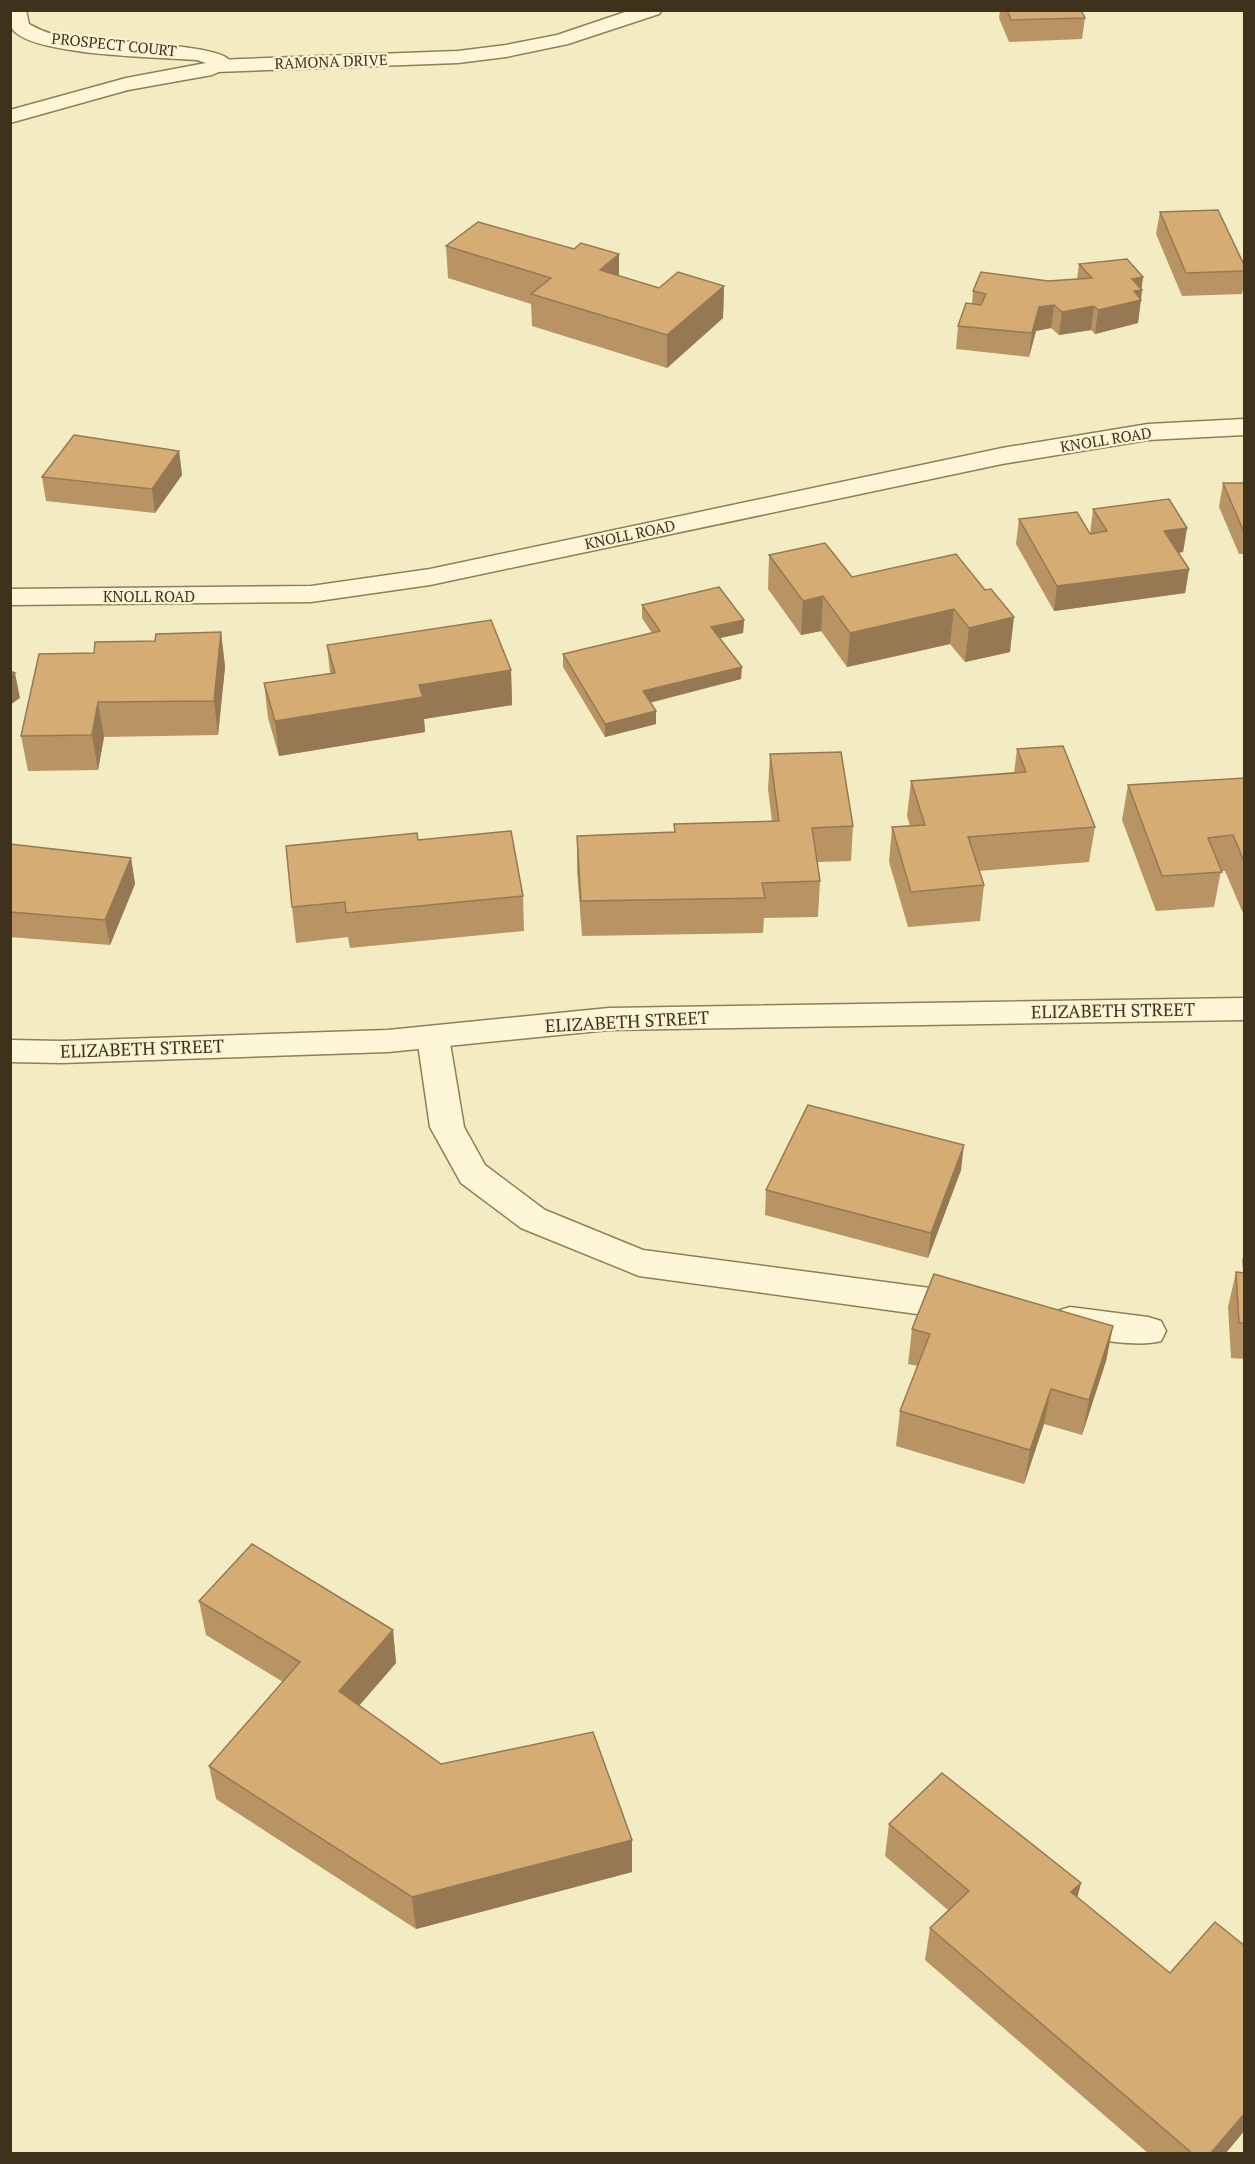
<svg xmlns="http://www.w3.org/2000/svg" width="1255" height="2164" viewBox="0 0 1255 2164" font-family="'PT Serif',serif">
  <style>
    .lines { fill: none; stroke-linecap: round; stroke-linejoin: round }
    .service-casing { stroke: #907e57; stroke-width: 3 }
    .minor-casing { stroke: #907e57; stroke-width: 3 }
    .service { fill: #fdf7d8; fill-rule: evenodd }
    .minor { fill: #fdf7d8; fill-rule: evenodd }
    .wall { fill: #b89465 }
    .shaded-wall { fill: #967852 }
    .building { fill: #d6ac75; stroke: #967852; stroke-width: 1.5 }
    .labels { text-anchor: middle; stroke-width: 4.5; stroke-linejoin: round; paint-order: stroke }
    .far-street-label { font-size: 15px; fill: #3e321d; stroke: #faf4d4 }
    .street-label { font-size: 18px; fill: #3e321d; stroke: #faf4d4 }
  </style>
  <rect width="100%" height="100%" fill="#f3ecc3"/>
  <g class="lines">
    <defs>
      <g id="service">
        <path d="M631,10H662L659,14L568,44L506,57L458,63L216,72L209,70L206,66L209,62L216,60L458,51L506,45L557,35Z"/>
        <path d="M433,1026L444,1029L449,1037L464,1127L485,1165L545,1210L643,1250L968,1293L981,1297L986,1307L981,1317L968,1321L639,1276L521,1228L461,1183L430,1127L417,1037L422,1029Z"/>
        <path d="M1070,1307L1148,1317L1161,1321L1166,1331L1161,1341C1138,1348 1081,1338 1057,1331L1052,1321L1057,1311Z"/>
      </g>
      <g id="minor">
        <path d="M10,10H26L29,24C38,29 45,32 55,35C85,41 218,43 229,60L223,70L212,75L128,90L10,123V110L126,78L206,63L197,60C159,57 41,56 15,32C9,27 10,18 10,10Z"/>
        <path d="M1244,419V435L1148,440L1002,464L430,585L311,602L10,605V589L311,586L430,569L1002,448L1148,424Z"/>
        <path d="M1244,998V1020L609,1030L388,1052L62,1063L10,1062V1040L62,1041L388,1030L609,1008Z"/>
      </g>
    </defs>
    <!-- service casing -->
    <use href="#service" class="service-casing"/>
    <!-- minor casing -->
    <use href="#minor" class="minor-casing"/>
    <!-- service -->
    <use href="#service" class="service"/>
    <!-- minor -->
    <use href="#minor" class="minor"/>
  </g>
  <!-- wall -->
  <g class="wall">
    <path d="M1000,10H1081L1085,18L1082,39L1009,42L999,18Z"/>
    <path d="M1160,212L1245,267V281L1242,294L1182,296L1156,234Z"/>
    <path d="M446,246L619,276L659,288L724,286L723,318L667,368L532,326L531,304L448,278Z"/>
    <path d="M1079,264L1143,277L1138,323L1095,334L1091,330L1059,335L1051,328L1036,331L1029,357L956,349L958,326L972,304L973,291L1048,281L1077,279Z"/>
    <path d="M179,451L182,475L155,513L46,501L42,477Z"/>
    <path d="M1223,483H1245V554H1239L1219,507Z"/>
    <path d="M1093,509L1187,528L1183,552L1179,553L1189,569L1185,593L1054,611L1016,544L1019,519L1090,534Z"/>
    <path d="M956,554L1010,652L965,662L950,644L847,667L821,631L801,635L768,589L769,555L852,577Z"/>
    <path d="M642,605L744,620L743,633L720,638L741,679L650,703L656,724L605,737L563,667V654L652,633L642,618Z"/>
    <path d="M221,632L225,667L218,735L104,737L98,770L28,771L21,736L94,653L155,641Z"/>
    <path d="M327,645L511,670L512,705L424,719L425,732L279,756L268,718L264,683L330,673Z"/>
    <path d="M1017,749L1095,827L1089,862L979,871L984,885L980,921L908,927L889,862L892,827L910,826L907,816L911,781L1014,773Z"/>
    <path d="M770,754L853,826L851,861L817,862L820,881L818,917L764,918L763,933L582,936L577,871V836L674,832V824L772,821L768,789Z"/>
    <path d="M1245,778V918L1225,871H1221L1214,907L1156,911L1122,820L1128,785Z"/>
    <path d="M418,840L523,896L524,931L350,948L348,937L296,943L292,907Z"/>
    <path d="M10,844L131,858L135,884L110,945L10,937Z"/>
    <path d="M961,1170L928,1258L765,1215L766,1190Z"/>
    <path d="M1245,1250V1359L1231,1358L1228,1307L1236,1272H1243L1242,1260Z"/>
    <path d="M1113,1326L1106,1361L1082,1435L1044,1424L1024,1484L896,1446L900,1411L918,1366L908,1364L912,1329Z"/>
    <path d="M199,1601L393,1630L396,1663L359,1706L441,1764L632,1840V1872L416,1929L216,1799L209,1766L283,1682L206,1635Z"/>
    <path d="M889,1824L1081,1883L1077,1897L1170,1973L1245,1946V2130L1225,2154H1149L925,1960L930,1928L948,1910L885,1856Z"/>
  </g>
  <!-- shaded-wall -->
  <g class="shaded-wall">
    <path d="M619,254V286L600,270Z"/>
    <path d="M1143,277L1141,290H1142L1141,300L1138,323L1095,334L1098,310L1132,279Z"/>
    <path d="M724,286L723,318L667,368V335Z"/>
    <path d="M1054,305L1051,328L1036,331L1029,357L1032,333L1039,307Z"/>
    <path d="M1094,306L1091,330L1059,335L1062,312Z"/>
    <path d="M179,451L182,475L155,513L152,489Z"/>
    <path d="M1187,528L1183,552L1160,555L1164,531Z"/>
    <path d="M1189,569L1185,593L1054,611L1057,586Z"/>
    <path d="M823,596L821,631L801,635L803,601Z"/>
    <path d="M954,609L950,644L847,667L850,633Z"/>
    <path d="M1014,617L1010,652L965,662L969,628Z"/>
    <path d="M744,620L743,633L711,640V627Z"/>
    <path d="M221,632L225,667L218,735L214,701Z"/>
    <path d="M742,667L741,679L643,704V691Z"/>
    <path d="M511,670L512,705L424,719L425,732L279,756L275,721L419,685Z"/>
    <path d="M15,673L20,698L10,705V677Z"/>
    <path d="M98,702L104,737L98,770L92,735Z"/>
    <path d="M656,711V724L605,737V724Z"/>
    <path d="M131,858L135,884L110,945L105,920Z"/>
    <path d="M964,1145L961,1170L928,1258L931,1233Z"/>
    <path d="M1113,1326L1106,1361L1082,1435L1089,1400Z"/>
    <path d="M1051,1389L1044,1424L1024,1484L1030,1450Z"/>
    <path d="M393,1630L396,1663L343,1724L339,1691Z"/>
    <path d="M632,1840V1872L416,1929L412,1897Z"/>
    <path d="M1081,1883L1073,1915L1071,1892Z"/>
    <path d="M1245,2113V2130L1225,2154H1210Z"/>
  </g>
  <!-- building -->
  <g class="building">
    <path d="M1007,10H1081L1085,18L1011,20Z"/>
    <path d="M1218,210L1245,267V271L1186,273L1160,212Z"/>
    <path d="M478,222L574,249L581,243L619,254L600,270L659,288L678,272L724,286L667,335L531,294L551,278L446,246Z"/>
    <path d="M1127,259L1143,277L1132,279L1142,290L1134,291L1141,300L1098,310L1094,306L1062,312L1054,305L1039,307L1032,333L958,326L966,303L981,305L986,294L973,291L981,272L1048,281L1092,278L1079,264Z"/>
    <path d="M74,435L179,451L152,489L42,477Z"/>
    <path d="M1223,483H1245V530H1243Z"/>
    <path d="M1169,499L1187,528L1164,531L1189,569L1057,586L1019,519L1077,512L1090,534L1107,531L1093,509Z"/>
    <path d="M825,543L852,577L956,554L985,590L991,589L1014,617L969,628L954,609L850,633L823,596L803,601L769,555Z"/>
    <path d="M719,587L744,620L711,627L742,667L643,691L656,711L605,724L563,654L660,631L642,605Z"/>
    <path d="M491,620L511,670L419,685L423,697L275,721L264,683L335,673L327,645Z"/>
    <path d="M221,632L214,701L98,702L92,735L21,736L39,654L94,653L95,642L155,641L156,634Z"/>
    <path d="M10,671L15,673L10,677Z"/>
    <path d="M1063,746L1095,827L968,837L984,885L911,892L892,827L925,825L911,781L1026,772L1017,749Z"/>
    <path d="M841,752L853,826L812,828L820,881L762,883L765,898L581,901L577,836L675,832L674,824L779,821L770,754Z"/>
    <path d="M1245,778V864L1233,835L1208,838L1222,872L1162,876L1128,785Z"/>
    <path d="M511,831L523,896L346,913L345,902L292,907L286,846L417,833L418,840Z"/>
    <path d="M10,844L131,858L105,920L10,912Z"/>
    <path d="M808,1105L964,1145L931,1233L766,1190Z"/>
    <path d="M1236,1272L1245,1273V1323H1239Z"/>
    <path d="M934,1274L1113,1326L1089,1400L1051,1389L1030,1450L900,1411L930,1334L912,1329Z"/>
    <path d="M252,1544L393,1630L339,1691L441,1764L593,1732L632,1840L412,1897L209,1766L300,1662L199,1601Z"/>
    <path d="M942,1773L1081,1883L1071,1892L1170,1973L1215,1922L1245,1946V2113L1210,2154H1193L930,1928L969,1891L889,1824Z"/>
  </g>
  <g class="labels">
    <!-- far-street labels -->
    <g class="far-street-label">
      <text transform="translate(114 45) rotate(6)" y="5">PROSPECT COURT</text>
      <text transform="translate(331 62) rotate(-2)" y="5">RAMONA DRIVE</text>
      <text transform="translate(1106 440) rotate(-9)" y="5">KNOLL ROAD</text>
      <text transform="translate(630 535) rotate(-12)" y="5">KNOLL ROAD</text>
      <text x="149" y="602">KNOLL ROAD</text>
    </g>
    <!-- street labels -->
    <g class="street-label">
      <text transform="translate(1113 1011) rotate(-1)" y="6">ELIZABETH STREET</text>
      <text transform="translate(627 1022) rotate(-3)" y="6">ELIZABETH STREET</text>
      <text transform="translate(142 1049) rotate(-2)" y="6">ELIZABETH STREET</text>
    </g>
  </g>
  <!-- border -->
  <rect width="1255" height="2164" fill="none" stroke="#3e321d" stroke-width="24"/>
</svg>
